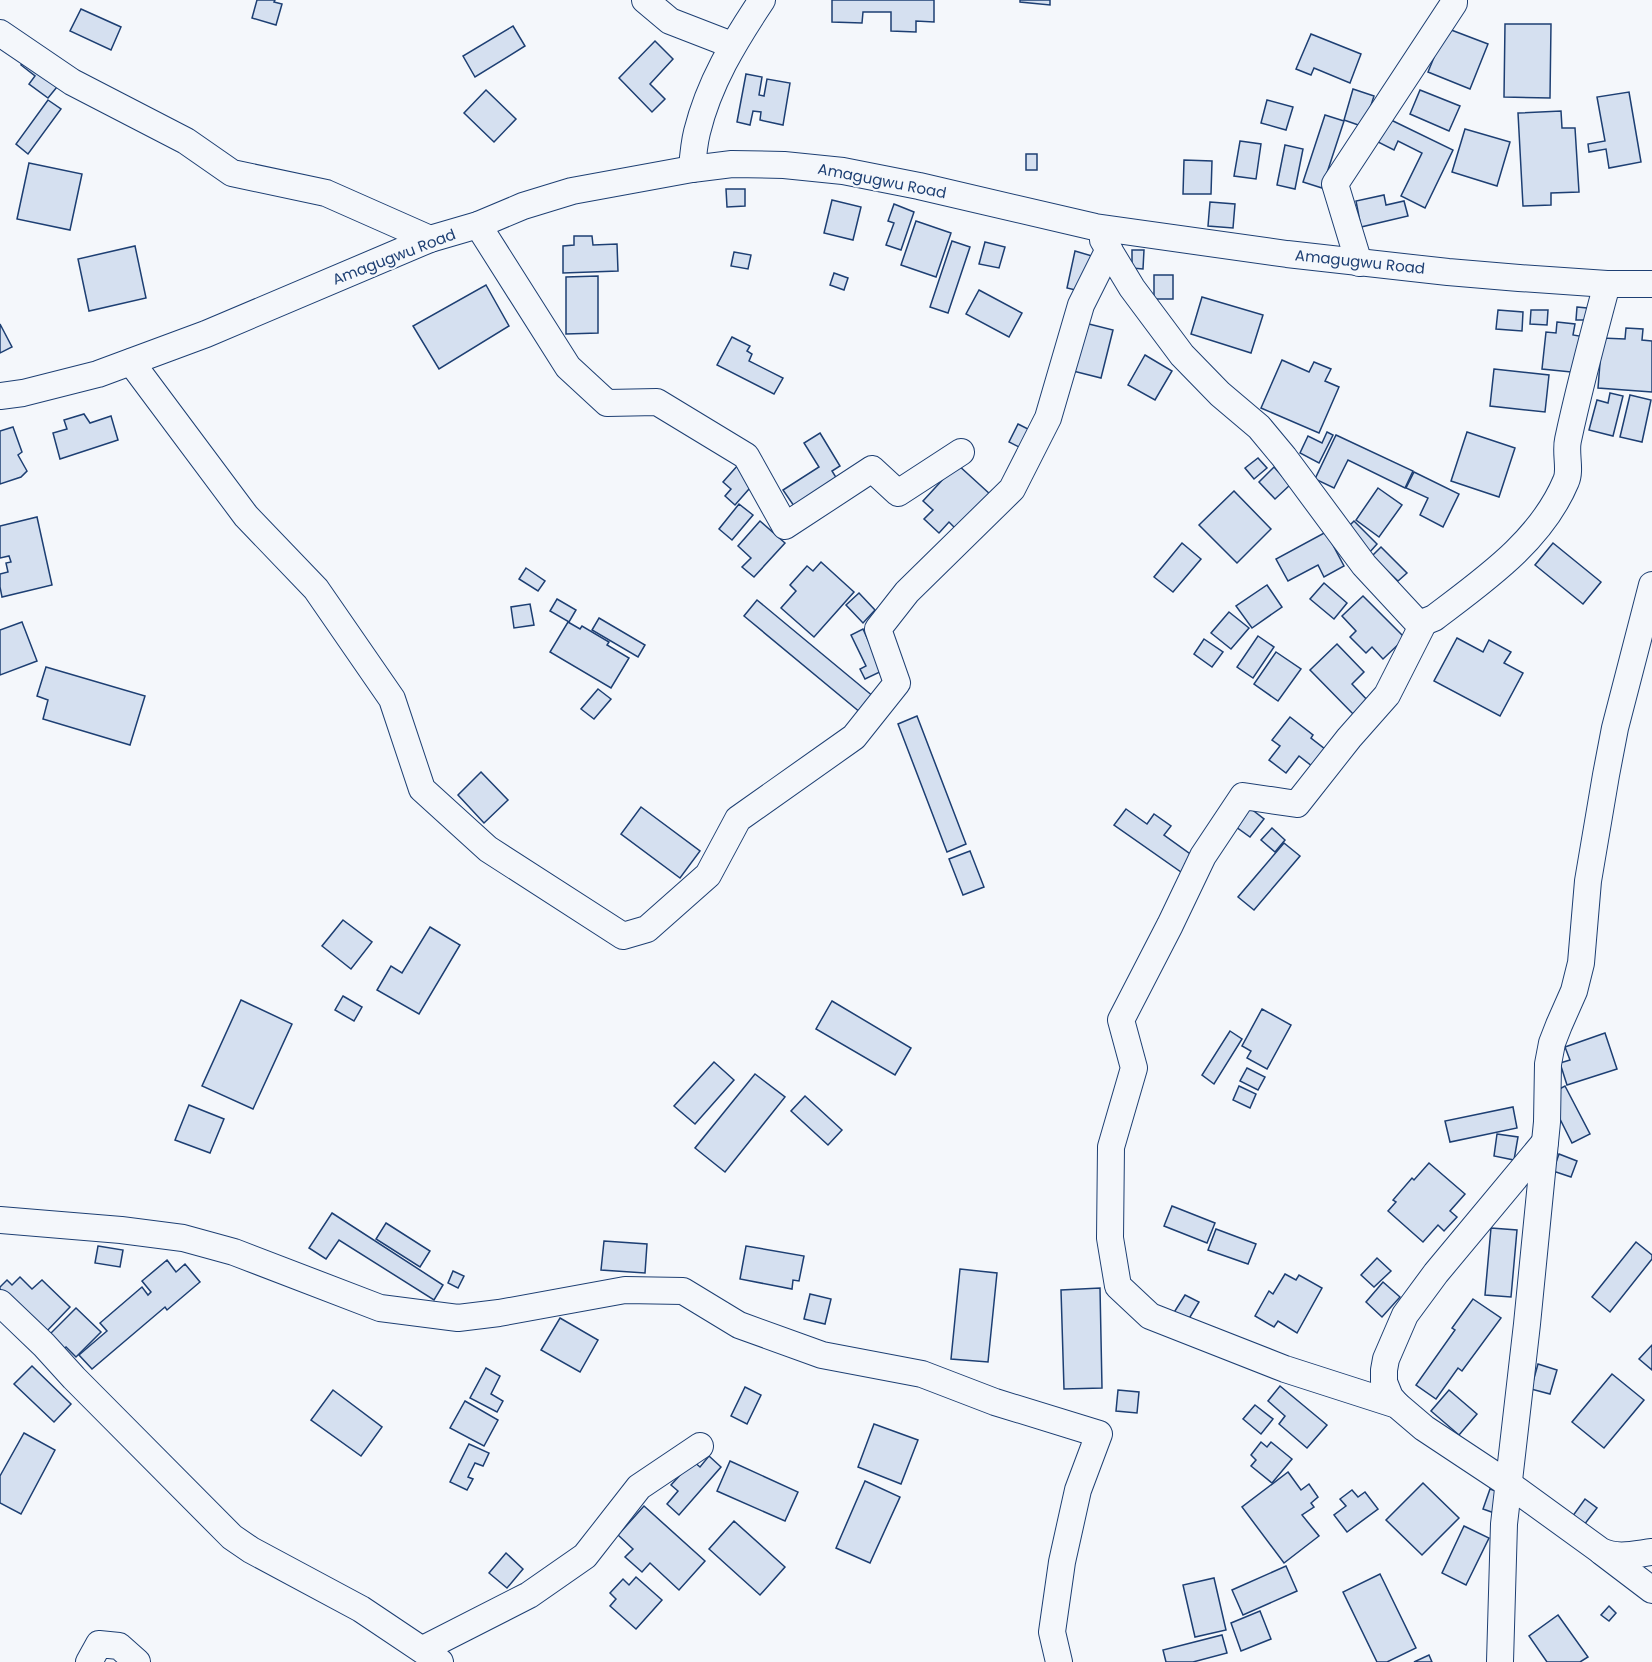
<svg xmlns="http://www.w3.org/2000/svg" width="1652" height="1662" viewBox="0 0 1652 1662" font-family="Poppins,sans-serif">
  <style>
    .building { fill: #d5e0f0; stroke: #1d3f73; stroke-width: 1.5 }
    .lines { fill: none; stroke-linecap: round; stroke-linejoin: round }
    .minor-casing { stroke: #1d3f73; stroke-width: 28 }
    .minor { stroke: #f4f7fb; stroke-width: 26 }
    .labels { text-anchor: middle; stroke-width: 4.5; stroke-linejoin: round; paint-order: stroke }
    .street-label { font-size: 15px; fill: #1d3f73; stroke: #f4f7fb }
  </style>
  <rect width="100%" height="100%" fill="#f4f7fb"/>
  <!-- building -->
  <g class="building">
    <path d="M257,0H275L274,2L282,4L276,25L252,18Z"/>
    <path d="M832,0H934V22L916,21V32L891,31V12H863L862,23L832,22Z"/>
    <path d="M1020,0H1050V5L1020,2Z"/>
    <path d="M81,9L121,27L111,50L70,31Z"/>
    <path d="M1505,24H1551L1550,98L1504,97Z"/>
    <path d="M513,26L525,46L475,77L463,56Z"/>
    <path d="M1446,28L1488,44L1470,89L1428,72Z"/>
    <path d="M1311,34L1361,54L1350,83L1314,68L1311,75L1296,69Z"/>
    <path d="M655,41L673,59L650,84L665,99L652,112L619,78Z"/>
    <path d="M29,55L61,82L48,98L29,84L35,76L21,65Z"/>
    <path d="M746,74L762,77L759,95L764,96L767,79L790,83L783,125L760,120L761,112L753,111L750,125L737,122Z"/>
    <path d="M1353,89L1374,96L1364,127L1344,120Z"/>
    <path d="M486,90L516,119L494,142L464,113Z"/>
    <path d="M1420,90L1460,106L1449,131L1410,114Z"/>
    <path d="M1629,92L1641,162L1609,168L1606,149L1589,152L1588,144L1605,141L1597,97Z"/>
    <path d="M48,100L61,109L28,154L16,144Z"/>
    <path d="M1267,100L1293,107L1286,130L1261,123Z"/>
    <path d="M1561,111L1562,128H1575L1579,192L1551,193V205L1523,206L1518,113Z"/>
    <path d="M1325,115L1344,121L1322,188L1303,182Z"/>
    <path d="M1389,119L1453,150L1425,208L1401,196L1422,153L1398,141L1394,150L1378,142Z"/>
    <path d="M1465,129L1510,142L1497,186L1452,172Z"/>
    <path d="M1240,141L1261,144L1256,179L1234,176Z"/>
    <path d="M1285,145L1303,149L1295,189L1277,185Z"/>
    <rect x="1026" y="154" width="11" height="16"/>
    <path d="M1184,160L1212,161L1211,194H1183Z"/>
    <path d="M29,163L82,174L70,230L17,219Z"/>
    <path d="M726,189H745V206L727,207Z"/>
    <path d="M1384,195L1386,205L1404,201L1408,216L1361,227L1356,201Z"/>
    <path d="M832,200L861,207L853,240L824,233Z"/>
    <path d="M1210,202L1235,204L1233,228L1208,226Z"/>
    <path d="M894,204L914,212L901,250L886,245L894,223L888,221Z"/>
    <path d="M916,221L951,233L936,277L901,265Z"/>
    <path d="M574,236H592L593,245L617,244L618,271L563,273V246L574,245Z"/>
    <path d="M952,241L970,247L948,313L930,307Z"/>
    <path d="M985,242L1005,247L999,268L979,264Z"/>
    <path d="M135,246L146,298L89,311L78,259Z"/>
    <path d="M1132,250H1144L1143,269L1132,268Z"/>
    <path d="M1075,251L1092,256L1084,292L1067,288Z"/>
    <path d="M734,252L751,255L748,269L731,266Z"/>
    <path d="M834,273L848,278L844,290L830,285Z"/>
    <rect x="1154" y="275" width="19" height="24"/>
    <path d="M598,276V333L566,334V277Z"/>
    <path d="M486,285L509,326L439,369L413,326Z"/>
    <path d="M979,290L1022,313L1009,337L966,314Z"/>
    <path d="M1202,297L1263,315L1251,353L1191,334Z"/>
    <path d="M1577,307L1587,308L1586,320H1576Z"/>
    <path d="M1498,310L1523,312L1522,331L1496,329Z"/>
    <path d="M1531,310H1548L1547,325L1530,324Z"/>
    <path d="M1081,322L1113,330L1101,378L1069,370Z"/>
    <path d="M1557,322L1575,324L1573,335L1585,337L1581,373L1542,369L1546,332L1556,333Z"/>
    <path d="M0,324L12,347L0,353Z"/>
    <path d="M1626,328L1643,329L1642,340L1652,341V392L1598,388L1602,338L1625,339Z"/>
    <path d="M732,337L750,346L747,351L752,354L749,361L783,378L774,394L717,365Z"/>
    <path d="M1145,355L1172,371L1155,400L1128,385Z"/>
    <path d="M1282,360L1309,372L1314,362L1331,369L1325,381L1339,387L1319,433L1261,408Z"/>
    <path d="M1494,369L1549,375L1545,412L1490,406Z"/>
    <path d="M1610,393L1623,396L1613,436L1589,430L1597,400L1608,403Z"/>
    <path d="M1630,395L1651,400L1642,442L1620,437Z"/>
    <path d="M84,414L90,423L111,416L118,440L60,459L53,433L67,429L64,420Z"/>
    <path d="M1018,424L1038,434L1029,452L1009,442Z"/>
    <path d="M13,427L22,452L18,455L27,471L21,477L0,484V431Z"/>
    <path d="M1327,432L1333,435L1319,463L1300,453L1308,436L1322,443Z"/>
    <path d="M1467,432L1515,448L1499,497L1451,481Z"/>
    <path d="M820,433L840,466L832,471L837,479L794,506L783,490L819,467L804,443Z"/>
    <path d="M1336,435L1413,471L1405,488L1348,460L1334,488L1315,479Z"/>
    <path d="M1258,458L1267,468L1254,479L1245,468Z"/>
    <path d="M957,464L991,495L958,531L949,522L939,533L924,519L933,510L923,501Z"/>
    <path d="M738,465L756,481L735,505L725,496L731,489L723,482Z"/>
    <path d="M1274,467L1290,485L1275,499L1259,482Z"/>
    <path d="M1414,472L1459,494L1443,527L1420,515L1428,498L1406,488Z"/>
    <path d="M1378,488L1402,505L1379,537L1356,520Z"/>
    <path d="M1234,491L1271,529L1237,563L1199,525Z"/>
    <path d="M739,504L753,515L732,540L719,529Z"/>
    <path d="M37,517L52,585L2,597L0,587V574L8,572L6,563L11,562L9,556L0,558V526Z"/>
    <path d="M760,521L785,543L754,577L742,567L751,558L738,546Z"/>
    <path d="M1354,521L1377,544L1369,553L1345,530Z"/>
    <path d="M1326,532L1344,566L1324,577L1318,565L1288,581L1276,559Z"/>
    <path d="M1182,543L1201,559L1173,592L1154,577Z"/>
    <path d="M1553,543L1601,582L1583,604L1535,565Z"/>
    <path d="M1381,547L1407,573L1398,581L1372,556Z"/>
    <path d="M821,562L854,592L814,637L781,608L796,591L790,585L807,566L813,571Z"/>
    <path d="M526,568L545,581L538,591L519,579Z"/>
    <path d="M1324,583L1347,603L1334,619L1310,599Z"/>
    <path d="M1267,585L1282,607L1252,628L1236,606Z"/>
    <path d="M859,593L875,610L863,623L846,605Z"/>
    <path d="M1363,596L1405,638L1383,659L1372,647L1366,653L1350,637L1356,631L1342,616Z"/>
    <path d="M557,599L576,610L569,622L550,611Z"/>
    <path d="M757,600L874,697L861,713L744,616Z"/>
    <path d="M530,604L534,625L514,628L511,607Z"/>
    <path d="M1229,612L1249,628L1231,649L1211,633Z"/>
    <path d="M599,618L645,645L638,657L592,630Z"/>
    <path d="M22,622L37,661L0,675V630Z"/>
    <path d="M568,622L580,629L582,626L609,642L607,645L629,658L611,688L550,652Z"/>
    <path d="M863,629L882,671L865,679L860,669L866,666L851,635Z"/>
    <path d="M1258,636L1274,647L1253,678L1237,667Z"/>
    <path d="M1457,638L1483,652L1489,640L1511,652L1504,663L1523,673L1500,716L1434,681Z"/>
    <path d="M1204,639L1223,652L1212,667L1194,654Z"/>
    <path d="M1337,644L1364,672L1352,684L1370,703L1356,717L1310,670Z"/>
    <path d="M1276,652L1301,669L1278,701L1254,684Z"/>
    <path d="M46,667L145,696L130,745L43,719L48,700L37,696Z"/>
    <path d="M598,689L611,699L594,719L581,709Z"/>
    <path d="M917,716L966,844L947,852L898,724Z"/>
    <path d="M1290,717L1313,735L1311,738L1330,753L1317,770L1299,756L1286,773L1269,760L1280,746L1272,740Z"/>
    <path d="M481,772L508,800L484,823L458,795Z"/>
    <path d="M1246,805L1264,819L1250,837L1232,824Z"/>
    <path d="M641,807L700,851L680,878L621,834Z"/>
    <path d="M1126,809L1147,824L1154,814L1171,826L1164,835L1193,856L1181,872L1114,825Z"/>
    <path d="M1272,828L1285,840L1275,852L1261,840Z"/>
    <path d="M1284,843L1300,856L1254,910L1238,897Z"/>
    <path d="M970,851L984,887L963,895L949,859Z"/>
    <path d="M343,920L372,942L351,969L322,946Z"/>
    <path d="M430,927L460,945L419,1014L377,990L391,966L402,973Z"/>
    <path d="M343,996L362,1007L354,1021L335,1010Z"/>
    <path d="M241,1000L292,1024L253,1109L202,1086Z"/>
    <path d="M832,1001L911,1048L895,1075L816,1029Z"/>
    <path d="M1262,1009L1291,1025L1267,1069L1247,1058L1251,1051L1242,1046Z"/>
    <path d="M1230,1031L1242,1039L1214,1084L1202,1075Z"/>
    <path d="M1605,1033L1617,1069L1567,1085L1560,1063L1570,1060L1565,1047Z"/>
    <path d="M714,1062L734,1080L695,1124L674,1106Z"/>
    <path d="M1247,1068L1265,1077L1258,1090L1240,1081Z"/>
    <path d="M755,1074L785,1097L725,1172L695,1148Z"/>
    <path d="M1239,1086L1256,1094L1250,1108L1233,1100Z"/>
    <path d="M1565,1086L1590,1134L1572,1143L1548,1095Z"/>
    <path d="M805,1096L842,1130L828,1145L791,1111Z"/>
    <path d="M189,1105L224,1119L210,1153L175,1140Z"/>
    <path d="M1513,1107L1517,1128L1450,1142L1445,1121Z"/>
    <path d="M1497,1134L1518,1137L1514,1160L1494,1156Z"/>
    <path d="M1559,1154L1577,1161L1571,1177L1553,1171Z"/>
    <path d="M1429,1163L1465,1194L1450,1211L1457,1217L1444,1231L1438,1225L1423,1242L1388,1211L1396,1202L1393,1200L1412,1178L1414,1180Z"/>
    <path d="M1172,1206L1215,1223L1207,1243L1164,1226Z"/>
    <path d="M332,1213L443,1285L434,1300L339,1240L326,1259L309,1248Z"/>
    <path d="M386,1223L430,1251L420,1267L376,1239Z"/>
    <path d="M1491,1228L1517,1230L1511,1297L1485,1295Z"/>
    <path d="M1216,1229L1256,1244L1248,1264L1208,1250Z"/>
    <path d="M604,1241L647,1244L645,1273L601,1270Z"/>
    <path d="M1636,1242L1652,1255V1259L1610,1312L1592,1297Z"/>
    <path d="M98,1246L123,1250L120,1267L95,1263Z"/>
    <path d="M746,1246L804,1256L799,1281L793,1280L792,1289L740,1279Z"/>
    <path d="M1377,1258L1391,1271L1374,1287L1361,1275Z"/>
    <path d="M167,1260L176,1272L185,1264L200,1282L167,1310L165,1307L92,1369L79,1355L107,1331L100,1323L142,1287L148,1295L151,1292L142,1281Z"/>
    <path d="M960,1269L997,1273L988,1362L951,1359Z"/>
    <path d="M453,1271L464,1276L458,1288L448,1283Z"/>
    <path d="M1285,1274L1296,1280L1299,1275L1322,1288L1297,1333L1278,1321L1274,1327L1255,1316L1269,1291L1273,1294Z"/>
    <path d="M20,1277L32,1289L42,1280L70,1307L45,1333L0,1290V1287L7,1280L12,1285Z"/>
    <path d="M1383,1282L1400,1297L1382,1317L1366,1302Z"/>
    <path d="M1100,1288L1102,1388L1064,1389L1061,1290Z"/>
    <path d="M810,1294L831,1299L825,1324L804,1319Z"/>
    <path d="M1185,1295L1199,1302L1187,1322L1173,1314Z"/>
    <path d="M1473,1299L1501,1318L1462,1371L1458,1368L1436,1399L1416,1385L1455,1330L1452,1328Z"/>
    <path d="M76,1308L101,1332L76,1357L66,1347L60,1352L49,1335Z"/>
    <path d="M560,1318L598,1340L580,1372L541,1350Z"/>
    <path d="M1652,1345V1370L1639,1359Z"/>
    <path d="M1538,1364L1557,1370L1550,1394L1531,1389Z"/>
    <path d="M32,1366L71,1404L54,1422L14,1384Z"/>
    <path d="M486,1368L500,1376L491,1394L503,1401L497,1412L470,1398Z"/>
    <path d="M1612,1374L1644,1400L1604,1448L1572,1422Z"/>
    <path d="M1280,1386L1327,1425L1307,1448L1279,1424L1285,1416L1268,1401Z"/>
    <path d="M745,1387L761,1395L747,1424L731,1416Z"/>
    <path d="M333,1390L382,1427L361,1456L311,1420Z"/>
    <path d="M1118,1390L1139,1392L1137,1413L1116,1411Z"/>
    <path d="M1449,1390L1477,1414L1459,1435L1431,1411Z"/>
    <path d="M465,1401L498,1420L484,1446L450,1428Z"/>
    <path d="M1255,1405L1273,1419L1261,1434L1243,1419Z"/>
    <path d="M874,1424L918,1440L901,1484L858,1467Z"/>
    <path d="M24,1433L55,1450L21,1514L0,1503V1476Z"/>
    <path d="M1261,1442L1267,1447L1271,1442L1292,1459L1272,1483L1251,1466L1256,1460L1251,1455Z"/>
    <path d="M469,1444L489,1453L483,1466L475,1463L468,1477L473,1479L467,1490L450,1482Z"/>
    <path d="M709,1456L721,1467L679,1515L667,1504L678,1491L671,1485L693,1461L700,1467Z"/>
    <path d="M730,1461L798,1492L785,1521L717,1491Z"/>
    <path d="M1288,1472L1301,1490L1309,1484L1318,1497L1311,1503L1314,1507L1302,1515L1319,1536L1284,1563L1242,1507Z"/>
    <path d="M865,1481L900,1497L870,1563L836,1548Z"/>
    <path d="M1423,1483L1459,1518L1422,1555L1386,1520Z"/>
    <path d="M1490,1489L1507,1495L1500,1515L1483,1509Z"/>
    <path d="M1352,1490L1358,1497L1365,1492L1378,1509L1347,1532L1334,1515L1346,1506L1340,1499Z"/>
    <path d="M1585,1499L1597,1508L1584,1525L1572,1517Z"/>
    <path d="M644,1506L705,1561L679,1590L650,1563L642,1572L625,1557L633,1549L618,1535Z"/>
    <path d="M734,1521L785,1567L760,1595L709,1549Z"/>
    <path d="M1464,1526L1489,1538L1466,1585L1442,1573Z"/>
    <path d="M506,1553L523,1569L507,1588L489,1573Z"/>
    <path d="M1286,1566L1297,1591L1243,1615L1232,1590Z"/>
    <path d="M1380,1574L1416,1648L1387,1662H1377L1343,1592Z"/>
    <path d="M636,1577L662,1600L636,1629L610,1606L616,1599L610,1593L623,1579L629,1585Z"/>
    <path d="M1214,1578L1226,1630L1195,1637L1183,1585Z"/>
    <path d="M1609,1606L1616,1613L1609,1621L1601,1615Z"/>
    <path d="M1260,1611L1271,1639L1241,1651L1231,1623Z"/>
    <path d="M1558,1615L1588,1657L1580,1662H1547L1529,1636Z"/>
    <path d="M1222,1635L1227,1653L1193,1662H1166L1163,1650Z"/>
    <path d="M1429,1655L1432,1662H1414Z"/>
  </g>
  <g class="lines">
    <defs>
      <g id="minor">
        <path d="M645,0L670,21L732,45"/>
        <path d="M0,33L72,82L186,141L232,173L326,193L430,239"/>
        <path d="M692,169C693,156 694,144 697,132C709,83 734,42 762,0"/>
        <path d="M478,225L568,367L607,403L657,402L746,456L785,526L872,469L898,493L961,452"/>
        <path d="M1103,240L1132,288L1182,355L1220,394L1259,427L1284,457L1364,565L1416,621L1424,622L1434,618C1484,580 1541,541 1566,481C1571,470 1565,453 1568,440C1579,388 1593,336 1607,284"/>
        <path d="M1359,263L1335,184L1454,3V0"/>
        <path d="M131,362L246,516L316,589L392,699L422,789L488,849L623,936L647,929L708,875L738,819L854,737L897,683L878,629L907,592L1012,489L1048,418L1081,305L1109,249"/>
        <path d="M0,396L23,393L98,374L206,334L430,239L478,225L523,206L572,191L692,169L732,164L784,165L843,171L919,186L1095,227L1287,254L1448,272L1519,278L1607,284H1652"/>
        <path d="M1424,622L1387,695L1349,738L1297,804L1243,796L1203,856L1170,925L1121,1020L1134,1068L1111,1147L1110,1238L1118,1286L1150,1316L1285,1369L1397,1405L1424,1428L1510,1485L1601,1551C1617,1559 1635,1554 1652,1552"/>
        <path d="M0,1220L121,1230L183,1238L234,1252L380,1308L458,1318L499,1313L625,1290L683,1291L739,1325L822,1355L922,1374L995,1402L1099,1434L1078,1490L1062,1562L1052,1632L1059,1662"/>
        <path d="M0,1303L44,1345L74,1378L232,1537L251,1550L361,1609L440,1662"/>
        <path d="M1397,1405L1390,1397L1384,1382V1370L1386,1359L1405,1315L1436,1273L1545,1142"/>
        <path d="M1602,1552L1652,1590"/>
        <path d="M423,1649L529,1595L585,1556L639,1487L700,1446"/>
        <path d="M89,1662L99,1644L119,1646L137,1662"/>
        <path d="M1500,1662L1504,1524L1527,1324L1547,1122L1548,1064L1552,1043L1559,1025L1574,991L1581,963L1588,881L1606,775L1615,728L1652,585"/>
      </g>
    </defs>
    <!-- minor casing -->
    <use href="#minor" class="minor-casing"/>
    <!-- minor -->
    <use href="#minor" class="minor"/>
  </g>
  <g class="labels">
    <!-- street labels -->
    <g class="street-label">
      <text transform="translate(882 181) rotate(11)" y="5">Amagugwu Road</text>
      <text transform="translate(394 257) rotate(-21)" y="5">Amagugwu Road</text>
      <text transform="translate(1360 262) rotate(6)" y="5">Amagugwu Road</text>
    </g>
  </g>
</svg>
